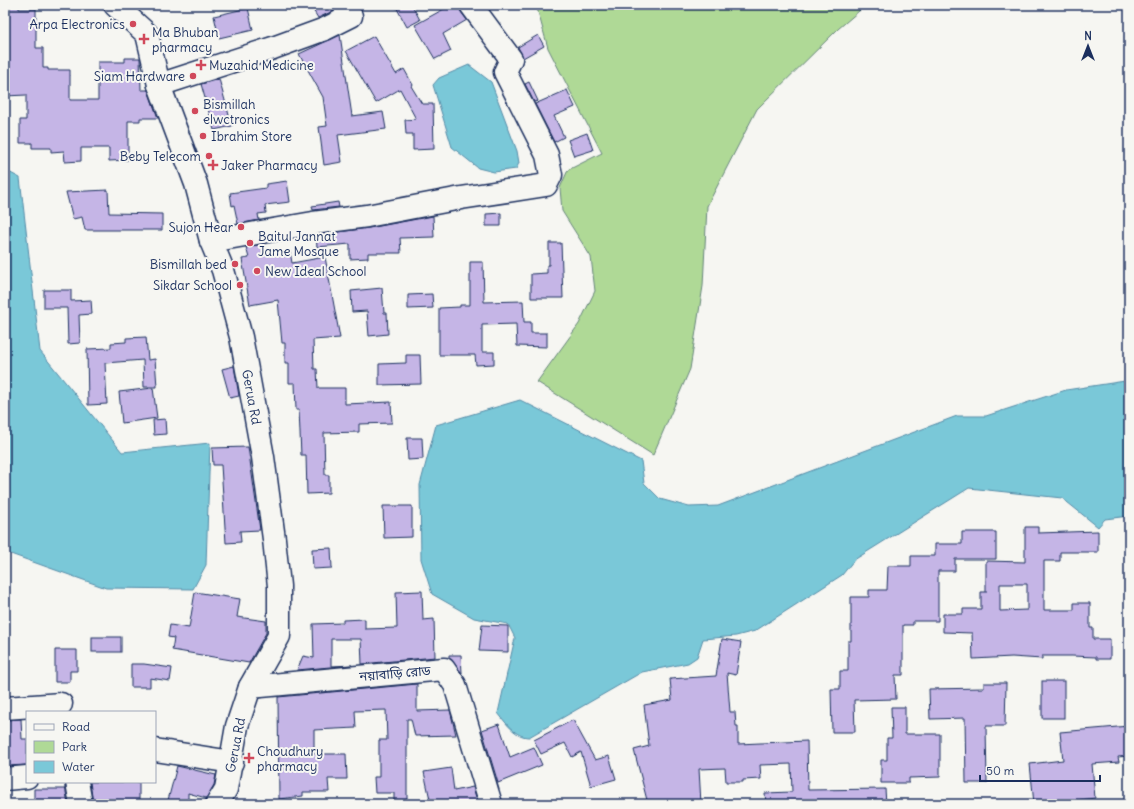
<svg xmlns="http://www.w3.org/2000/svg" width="1134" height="809" viewBox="0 0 1134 809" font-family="Delius,'Noto Sans Bengali',sans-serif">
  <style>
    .green { fill: #afd996; stroke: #65847a }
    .water { fill: #7ac8d8; stroke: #548ba7 }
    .building { fill: #c5b5e6; stroke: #1b2f5e; fill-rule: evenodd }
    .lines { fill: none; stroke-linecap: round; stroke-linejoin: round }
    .minor-casing { stroke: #1b2f5e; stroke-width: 25 }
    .minor { stroke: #f6f6f2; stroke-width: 22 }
    .poi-dot { fill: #d1495b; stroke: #f6f6f2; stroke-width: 1.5 }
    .labels { text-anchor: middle; stroke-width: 4; stroke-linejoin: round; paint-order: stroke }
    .poi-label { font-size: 13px; fill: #1b2f5e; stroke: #f6f6f2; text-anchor: start }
    .street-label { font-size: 13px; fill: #1b2f5e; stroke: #f6f6f2 }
  </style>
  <rect width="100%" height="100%" fill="#f6f6f2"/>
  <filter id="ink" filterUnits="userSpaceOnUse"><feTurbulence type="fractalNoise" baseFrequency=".025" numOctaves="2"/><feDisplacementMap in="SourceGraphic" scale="8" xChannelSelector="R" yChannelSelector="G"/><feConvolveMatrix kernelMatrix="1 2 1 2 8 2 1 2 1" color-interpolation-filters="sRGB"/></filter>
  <g filter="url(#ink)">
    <!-- green -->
    <path class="green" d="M545,5H612L621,10L629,5H866L838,29L757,109L707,206L703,286L690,369L653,455L537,382L579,324L595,291L591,257L562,211L560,188L568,170L602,153L548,48L537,8Z"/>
    <!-- water -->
    <g class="water">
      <path d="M469,65L491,82L517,151L519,163L516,169L494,172L478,168L452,147L433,85L439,78Z"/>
      <path d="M5,170L20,178L40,351L122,452L210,443L206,565L193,589L106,588L5,552Z"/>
      <path d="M1125,381L1129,384V516L1105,519L1098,527L1062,498L969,488L854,560L842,575L755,631L736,636L703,639L697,657L688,663L642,672L529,737C515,737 506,723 498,713L515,638L508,624L474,618L432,594L421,559L420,485L436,425L520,400L641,461L644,483L660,499L689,507L718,506L957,416H986L1066,390Z"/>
    </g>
    <!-- building -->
    <g class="building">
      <path d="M5,5H19V9H36V48H43V68H48V70H70V100H98V62H125V58H140L141,90H148L158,118H140V121H128V160L109,161V148H81V161L65,162L64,151L51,152V148H32V143H20V120H26V95L5,96Z"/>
      <path d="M310,5H332L333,11L318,18Z"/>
      <path d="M395,5H412L420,20L407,27Z"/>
      <path d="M451,5H459L461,12L467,20L443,34L451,51L435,59L415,25Z"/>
      <path d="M248,8L253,30L219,38L214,16Z"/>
      <path d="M340,35L352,116L383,112L386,129L338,135L342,162L324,165L319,127L327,126L323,97L299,54Z"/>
      <path d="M538,35L544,46L523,58L518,47Z"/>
      <path d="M374,36L396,74L404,69L413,85L411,86L422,104H433L434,149L413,150V134H406L405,120L416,119L400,89L376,103L346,51Z"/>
      <path d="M219,79L232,126L214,130L201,84Z"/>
      <path d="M529,82L538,101L534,102L525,84Z"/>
      <path d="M567,90L575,107L554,116L564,137L554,142L535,104Z"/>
      <path d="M587,133L593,150L574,156L568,140Z"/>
      <path d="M287,181L290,202L265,205L266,213L258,214L259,220L238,224L234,205L232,206L230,193L266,188V184Z"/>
      <path d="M108,190L109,213L162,214V230H85L82,217L73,219L66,192Z"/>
      <path d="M338,202L339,207L313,210L312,206Z"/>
      <path d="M501,213V226H486V214Z"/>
      <path d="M433,216L434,237L400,238L401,253H368V258L350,259V244L317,247L316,235L369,228Z"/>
      <path d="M549,243H561L563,298H531V274L547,273V265H549Z"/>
      <path d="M264,244L267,255L290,251L292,263L325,257L340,338L313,340L314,369H317L318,388H345V404L391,402L392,423L359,424V432L324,433L325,475H329V493L307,494L306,455H301L299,410H296L295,383H289V363H285V343H282L278,300L250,305L242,259L249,258L246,247Z"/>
      <path d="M470,262H483L484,302L523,301L524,322H531V333H547V347L517,346L516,324L482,325V352H494V364L476,365L475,355H439V308L460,307V305H470Z"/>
      <path d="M382,288L384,313H387L388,334L369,336L367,311L352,312L351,291Z"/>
      <path d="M44,290H71V301L91,300L92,314L79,315L80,343L68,344L67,308H44Z"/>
      <path d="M432,294L433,308L408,309V295Z"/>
      <path d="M146,337L148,360L155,359L157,387H144L143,360L105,363L107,404L88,405L87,349L111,348V343L126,342V338Z"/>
      <path d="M406,355H420L421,384L379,385V364L406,363Z"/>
      <path d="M234,366L239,396L230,398L222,369Z"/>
      <path d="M153,388L157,418L122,423L119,392Z"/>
      <path d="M165,419L166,434L154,435L153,420Z"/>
      <path d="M407,438H422L423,459L408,460Z"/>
      <path d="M248,447L260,530L240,531L241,542L226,543L221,465H213L212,448Z"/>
      <path d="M383,506H412V537L384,538Z"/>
      <path d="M1025,527H1038V533L1098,531V552H1060V561H1044V610H1074V603H1090V628H1093V639H1110V659H1096V657L1072,656H1042V659L1012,657L973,659L972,633L943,632V614H963V609H981V592H986V561L1025,562ZM1000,584H1027V610L1000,611Z"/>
      <path d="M962,532H996V559H955V571H938V621H913V625H903V675H895L896,699L854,700L855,732H832L831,689H840V671H848V641H851V597H869V590H887L888,566H911V556H935V544H962Z"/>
      <path d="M331,548L332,568L313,569L312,549Z"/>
      <path d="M422,591L423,620L434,619L435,657L362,664L361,639H331V666L352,665L297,670L303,656L314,658L313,624L343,623V620L365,619V629L397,628L396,592Z"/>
      <path d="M195,592L240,599L237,617L266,621V633L249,663L172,650L174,638L168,637L170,625L189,628Z"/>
      <path d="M482,625L508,626V652L479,651Z"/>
      <rect x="92" y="637" width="29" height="15"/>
      <path d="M722,639L741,642L736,675L727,673L730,712H735L736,726H738V744L807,741L808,790L885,789L886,804H766L765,793L792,792L791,764L760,765L761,779L743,780V782H726L725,768L699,769L701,804H648L634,750L649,746L644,705L672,700L670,679L716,676Z"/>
      <path d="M55,650H77V671H70V682H55Z"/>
      <path d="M449,655H461L462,673L449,658Z"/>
      <path d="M131,664H144L172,668L170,681L150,678V687H131Z"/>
      <rect x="1042" y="681" width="22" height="37"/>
      <path d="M984,683H1006L1005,726H986L987,783H966L965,718L930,719L929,689L984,688Z"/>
      <path d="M417,684V711L450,710L456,735L415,736L411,719H407V804H394V793H375L374,777H379V740H387L386,710L355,711L356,728L314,730V754H346L347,779H328L329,792H303V796L279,799L278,697Z"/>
      <path d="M891,707H905V734H940V777L909,778V783H881V760H887V738H892Z"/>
      <path d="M21,719L22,739H27V765L5,766V720Z"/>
      <path d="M573,720L595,760L609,756L616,779L591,786L581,752L572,757L565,743L541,754L534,740Z"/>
      <path d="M499,724L510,757L534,747L542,765L498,783L482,730Z"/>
      <path d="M1129,726V756L1118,757L1119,762L1092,764L1095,798L1080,800V804H1034L1030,764L1063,760L1060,732Z"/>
      <path d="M177,766L216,775L214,785L206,798L188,793V804H167Z"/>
      <path d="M451,768L454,791L473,787L478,804H431L424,772Z"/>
      <path d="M90,782H139V804H93Z"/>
      <path d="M65,786L68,804H34V789H65Z"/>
    </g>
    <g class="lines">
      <defs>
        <g id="minor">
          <path id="s1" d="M115,5L147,34L159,85L196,184L211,241L223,270L241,337L263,457L274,539L279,586V636L250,687L237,726L226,789L217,804"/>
          <path d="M159,85L273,48L325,29L351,16L344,5"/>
          <path d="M211,241L313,223L367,216L461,198L546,185L551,175L547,155L505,72L511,59L471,5"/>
          <path d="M250,687L444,669L455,685L491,804"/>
          <path d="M5,708L61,704"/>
          <path d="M155,750L232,762"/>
          <path d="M5,779L27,777"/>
          <path d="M77,782L81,804"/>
        </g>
      </defs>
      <!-- minor casing -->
      <use href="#minor" class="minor-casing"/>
      <!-- minor -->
      <use href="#minor" class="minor"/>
    </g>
  </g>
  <!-- markers -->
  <g class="poi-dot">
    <circle cx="133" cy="24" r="4"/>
    <path d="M142 33h4v4h4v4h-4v4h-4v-4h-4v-4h4z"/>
    <path d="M199 59h4v4h4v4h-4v4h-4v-4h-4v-4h4z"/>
    <circle cx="193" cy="76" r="4"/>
    <circle cx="195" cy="111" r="4"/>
    <circle cx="203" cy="136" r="4"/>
    <circle cx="209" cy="156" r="4"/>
    <path d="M211 159h4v4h4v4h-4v4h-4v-4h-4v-4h4z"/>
    <circle cx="241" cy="227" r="4"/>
    <circle cx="250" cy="243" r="4"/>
    <circle cx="235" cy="264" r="4"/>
    <circle cx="257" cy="271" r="4"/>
    <circle cx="240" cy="285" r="4"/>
    <path d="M247 752h4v4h4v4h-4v4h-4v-4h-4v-4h4z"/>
  </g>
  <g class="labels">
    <!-- poi labels -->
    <g class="poi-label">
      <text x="125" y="29" text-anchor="end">Arpa Electronics</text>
      <text x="152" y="37">Ma Bhuban<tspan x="152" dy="15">pharmacy</tspan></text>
      <text x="209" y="70">Muzahid Medicine</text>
      <text x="185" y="81" text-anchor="end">Siam Hardware</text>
      <text x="203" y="109">Bismillah<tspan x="203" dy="15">elwctronics</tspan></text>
      <text x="211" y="141">Ibrahim Store</text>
      <text x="201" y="161" text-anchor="end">Beby Telecom</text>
      <text x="221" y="170">Jaker Pharmacy</text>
      <text x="233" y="232" text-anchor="end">Sujon Hear</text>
      <text x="258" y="241">Baitul Jannat<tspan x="258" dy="15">Jame Mosque</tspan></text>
      <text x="227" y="269" text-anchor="end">Bismillah bed</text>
      <text x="265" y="276">New Ideal School</text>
      <text x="232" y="290" text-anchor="end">Sikdar School</text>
      <text x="257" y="756">Choudhury<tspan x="257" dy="15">pharmacy</tspan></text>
    </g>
    <!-- street labels -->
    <g class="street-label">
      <text dy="5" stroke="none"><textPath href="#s1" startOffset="422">Gerua Rd</textPath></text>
      <text transform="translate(395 673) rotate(-5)" y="5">নয়াবাড়ি রোড</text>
      <text transform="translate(235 745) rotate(-79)" y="5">Gerua Rd</text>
    </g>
  </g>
  <!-- margin -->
  <rect width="1134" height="809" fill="none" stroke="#f6f6f2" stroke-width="20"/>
  <rect x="10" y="10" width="1114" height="789" fill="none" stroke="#1b2f5e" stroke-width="1.5" filter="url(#ink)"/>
  <!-- legend -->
  <rect x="26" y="711" width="130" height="72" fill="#f6f6f2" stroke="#9ea6b7"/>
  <rect x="34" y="724" width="20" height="6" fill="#f6f6f2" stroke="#9ea6b7"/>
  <text x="62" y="731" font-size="12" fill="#1b2f5e">Road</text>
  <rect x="34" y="741" width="20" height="12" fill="#afd996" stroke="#9ea6b7"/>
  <text x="62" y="751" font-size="12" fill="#1b2f5e">Park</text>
  <rect x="34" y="761" width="20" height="12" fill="#7ac8d8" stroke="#9ea6b7"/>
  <text x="62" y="771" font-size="12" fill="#1b2f5e">Water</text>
  <!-- north arrow -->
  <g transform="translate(1088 46)" stroke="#f6f6f2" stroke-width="3" paint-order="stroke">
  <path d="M0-3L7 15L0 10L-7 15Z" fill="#1b2f5e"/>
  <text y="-6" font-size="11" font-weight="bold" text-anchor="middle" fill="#1b2f5e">N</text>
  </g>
  <!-- scale -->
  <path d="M980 775v6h120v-6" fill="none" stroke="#1b2f5e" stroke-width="2"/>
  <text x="986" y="775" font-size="12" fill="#1b2f5e" stroke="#f6f6f2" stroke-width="3" paint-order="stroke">50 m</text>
</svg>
